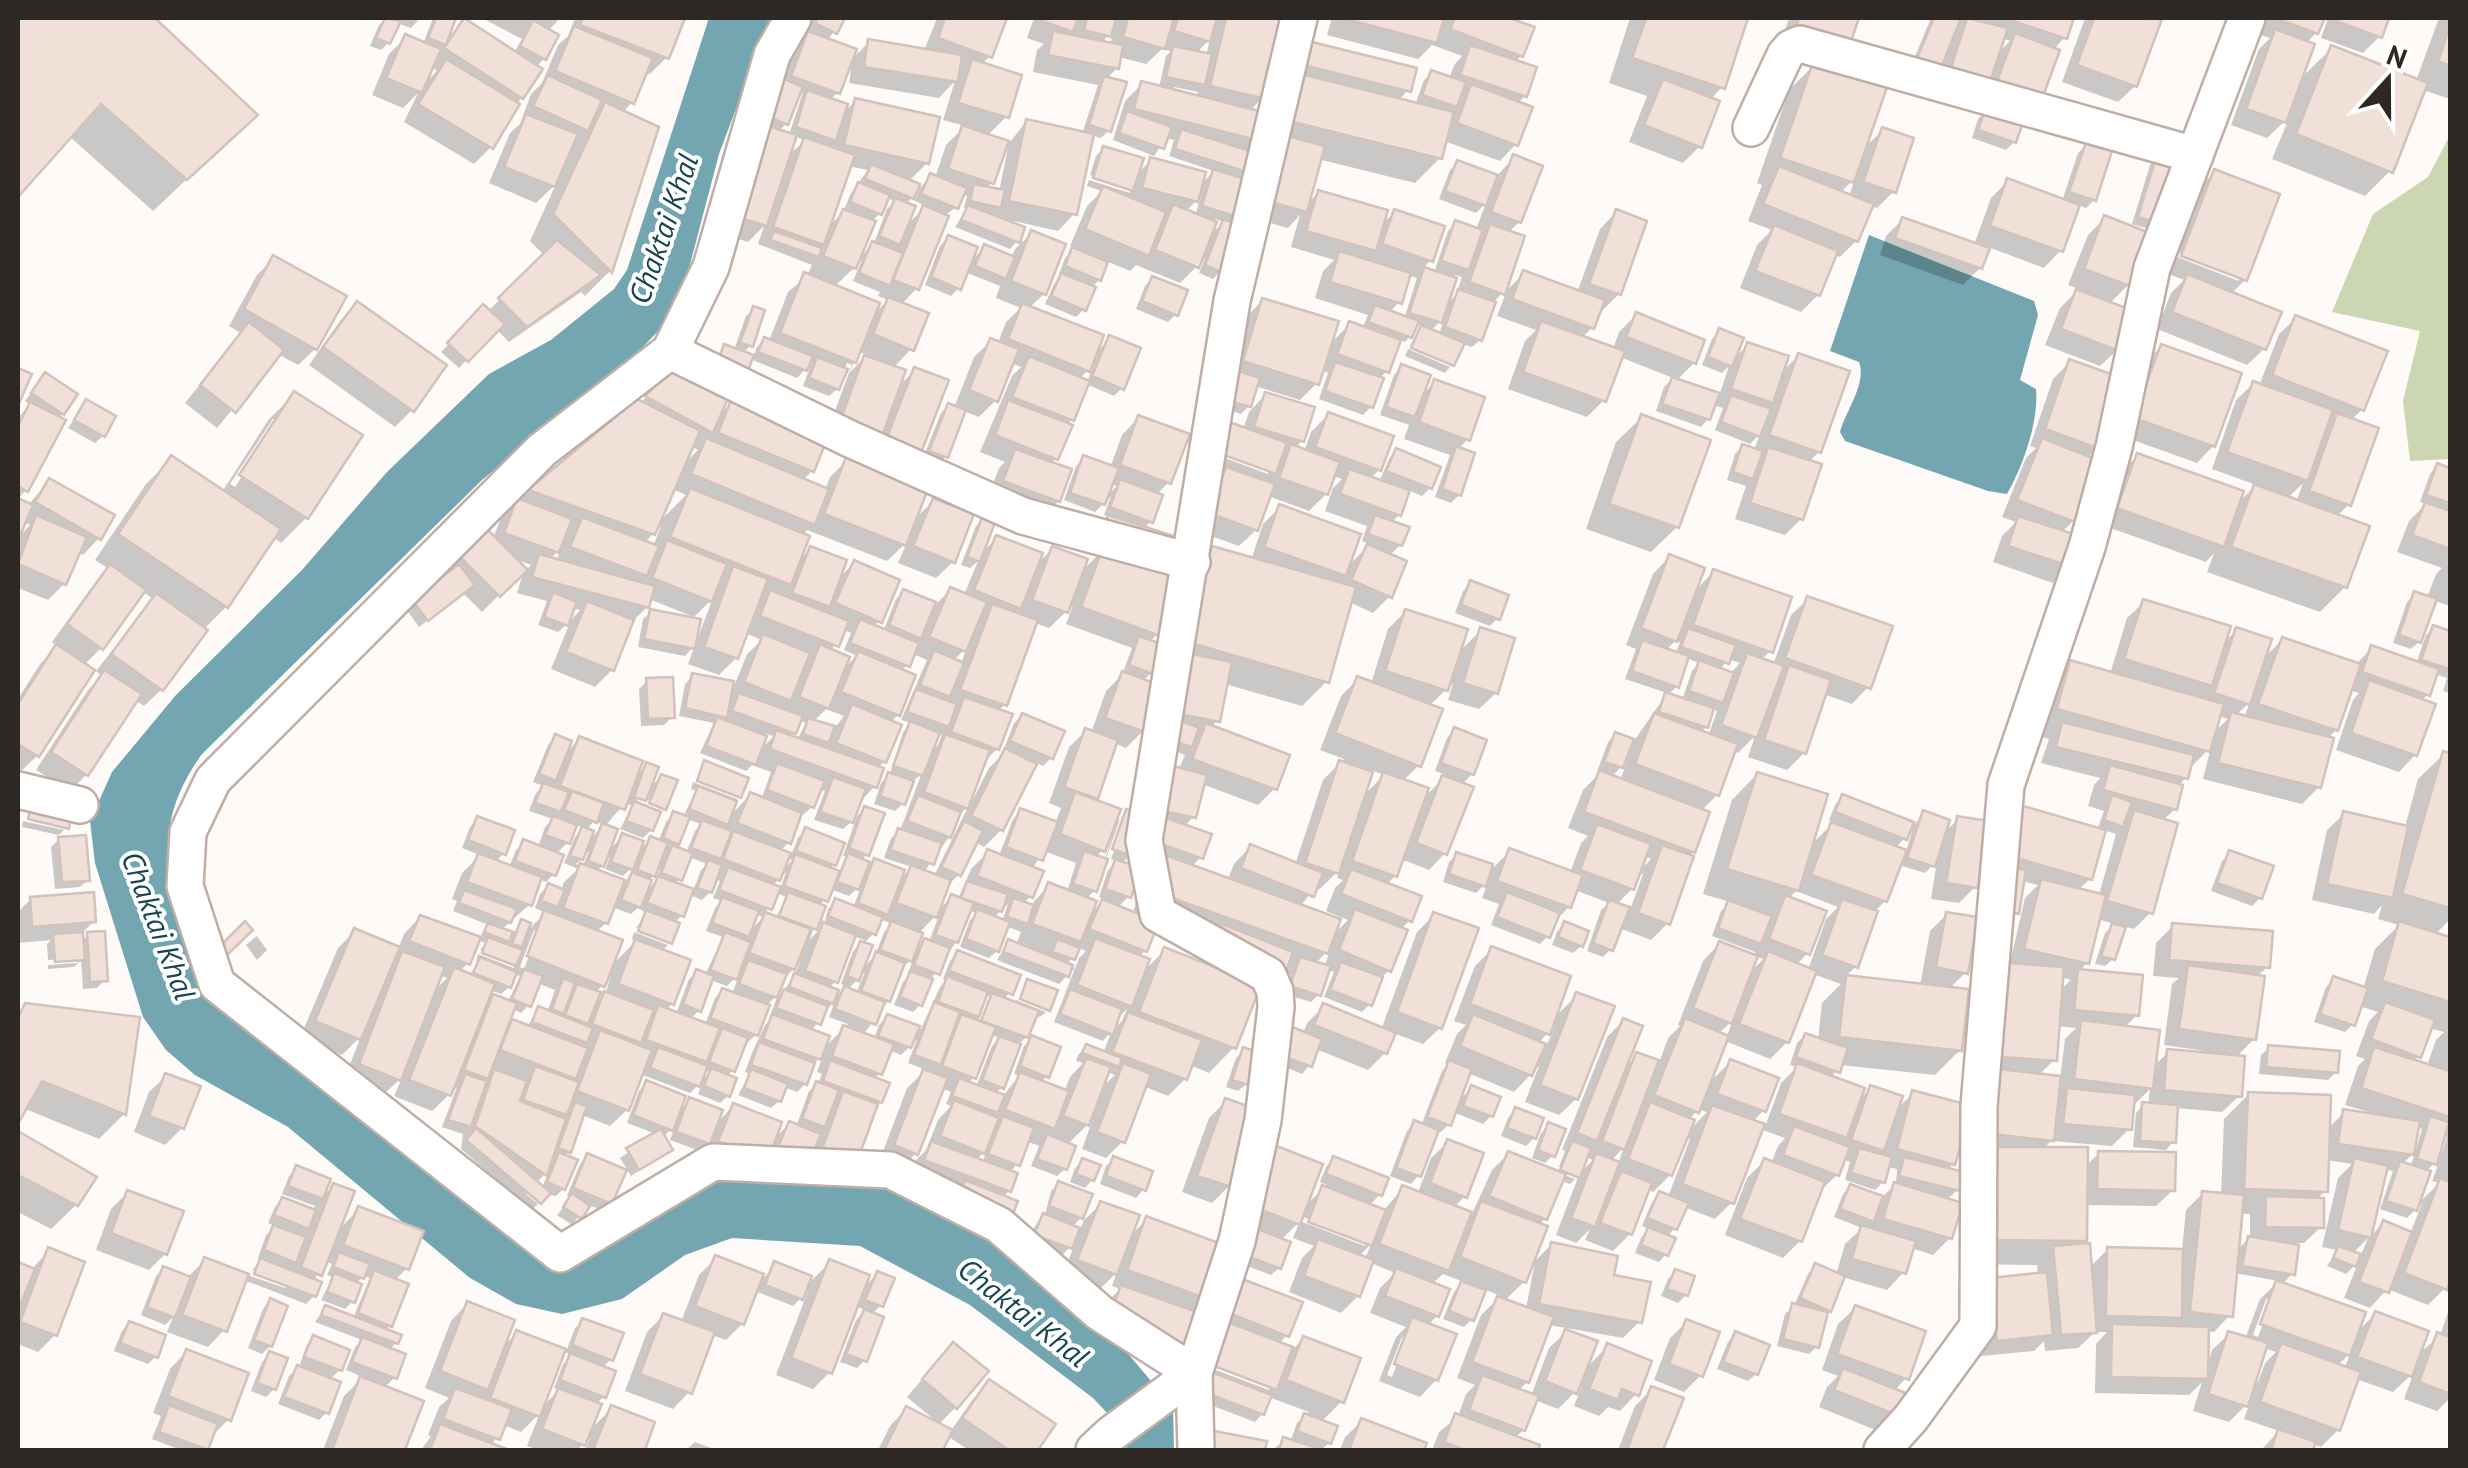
<svg xmlns="http://www.w3.org/2000/svg" width="2468" height="1468" viewBox="0 0 2468 1468" font-family="'PT Sans',sans-serif">
  <style>
    .green { fill: #ccd6b2 }
    .water { fill: #73a6b0 }
    .shadow { fill: #0003; fill-rule: evenodd }
    .building { fill: #f1e0d7; stroke: #d3c2b9; stroke-width: 2.5 }
    .lines { fill: none; stroke-linecap: round; stroke-linejoin: round }
    .street-casing { stroke: #beaea5; stroke-width: 40 }
    .street { stroke: #fff; stroke-width: 35 }
    .labels { text-anchor: middle; stroke-width: 8; stroke-linejoin: round; paint-order: stroke }
    .water-label { font-size: 30px; font-style: italic; fill: #17464e; stroke: #fff }
  </style>
  <rect width="100%" height="100%" fill="#fdfaf8"/>
  <!-- green -->
  <path class="green" d="M2450,135V459L2410,461L2403,401L2420,331L2332,312L2373,214L2428,177Z"/>
  <!-- water -->
  <g class="water">
    <path d="M709,18H776L759,47L719,154L678,310L642,348L482,480L202,754C143,836 173,893 203,980L549,1255L719,1177L890,1186L976,1228L1124,1349L1173,1407L1174,1450H1126L1129,1436L1093,1398L970,1305L860,1246L732,1238L685,1255L622,1299L562,1314L516,1304L470,1278L288,1127L195,1075L166,1050L143,1017L95,863L90,821L112,772L176,695L302,570L387,472L489,374L551,340L614,289L627,270Z"/>
    <path d="M1869,235L2034,301L2038,315L2020,380L2036,389C2039,421 2023,466 2007,494L1988,491L1845,441L1840,432C1846,411 1867,383 1859,362L1830,351Z"/>
  </g>
  <!-- shadow -->
  <g class="shadow">
    <path d="M18,18H151L255,115L153,211L69,136L18,194Z"/>
    <path d="M387,18L401,24L403,18H420L411,28L397,23L388,43L381,50L370,46L379,25Z"/>
    <path d="M433,18H454L446,40L464,21L514,53L522,39L482,18H560L548,31L544,59L536,67L521,98L491,147L474,164L404,122L418,93L403,108L372,95L389,54L406,37L423,44ZM431,66L437,71L423,85Z"/>
    <path d="M575,18H682L667,57L650,74L644,72L632,102L622,113L656,129L609,272L585,296L581,292L509,342L496,329L459,368L441,352L484,307L488,311L545,256L530,241L556,184L536,203L489,183L510,133L520,124L531,94L542,83L558,45L568,36Z"/>
    <path d="M811,18H843L827,41L849,62L869,42L924,51L937,18H1004L990,56L981,65L1006,117L987,136L1009,143L1026,122L1082,134L1098,85L1033,72L1037,50L1044,44L1027,38L1034,18H1282L1263,97L1250,111L1269,116L1292,61L1408,90L1398,101L1415,105L1424,80L1432,73L1449,79L1454,65L1462,56L1432,45L1418,59L1327,35L1332,18H1441L1439,25L1447,18H1502L1532,29L1521,56L1515,62L1525,96L1517,104L1516,144L1500,161L1444,141L1440,158L1415,183L1318,159L1306,205L1319,192L1380,226L1395,212L1431,260L1422,269L1434,273L1448,231L1456,223L1476,230L1486,203L1476,213L1439,199L1450,170L1458,162L1496,177L1514,157L1519,222L1508,233L1502,293L1493,303L1480,340L1472,347L1462,344L1453,363L1410,345L1423,327L1415,324L1410,336L1405,342L1401,340L1387,371L1379,379L1371,407L1363,415L1319,399L1328,373L1321,370L1317,383L1300,400L1255,386L1249,406L1241,414L1223,408L1246,317L1263,300L1329,345L1350,324L1362,329L1368,315L1315,298L1323,271L1334,260L1291,247L1300,215L1288,228L1248,217L1265,133L1245,152L1248,172L1240,180L1236,215L1228,223L1221,271L1213,279L1199,273L1205,258L1180,283L1136,265L1130,271L1106,261L1099,280L1091,288L1084,309L1076,317L1045,304L1054,284L1062,275L1059,274L1065,258L1075,248L1070,246L1087,206L1102,191L1087,186L1089,180L1130,193V187L1090,175L1096,156L1104,148L1136,175L1151,160L1200,186L1214,171L1169,156L1174,140L1166,138L1154,156L1113,140L1125,101L1142,84L1159,88L1166,56L1171,51L1162,49L1146,64L1119,57L1117,68L1106,79L1109,130L1101,138L1091,135L1074,214L1058,231L1009,220L1017,241L1010,249L955,227L967,209L964,208L967,196L962,194L956,207L947,214L917,288L901,305L911,349L893,368L897,388L915,370L919,451L824,440L812,471L802,481L825,490L830,477L847,460L913,521L933,501L953,562L936,578L898,563L907,542L887,561L807,530L802,535L797,562L810,549L837,580L854,563L879,621L873,627L883,632L896,599L904,591L936,604L950,590L964,595L978,561L970,568L961,565L976,526L984,518L980,554L997,538L1034,567L1052,549L1080,573L1103,550L1158,634L1149,642L1151,673L1143,681V731L1126,748L1114,743L1094,801L1102,850L1096,857L1105,860L1116,823L1120,819L1095,890L1086,899L1088,916L1105,899L1099,897L1108,870L1117,861L1111,859L1126,818H1121L1127,812L1130,855L1121,864L1129,896L1117,908L1132,914L1143,884L1170,857L1149,850L1157,818L1185,755L1164,747L1187,574L1212,549L1251,560L1263,524L1280,507L1346,568L1370,544L1362,541L1367,526L1325,511L1333,488L1342,479L1333,476L1326,494L1309,511L1268,496L1256,530L1239,546L1194,530L1204,450L1268,474V468L1243,430L1249,412L1265,395L1302,441L1295,448L1304,452L1311,432L1328,415L1379,470L1370,479L1379,482L1389,459L1396,451L1430,488L1422,496L1408,490L1399,515L1391,523L1400,545L1389,556L1390,596L1373,613L1349,602L1327,681L1302,706L1225,684L1217,721L1210,728L1275,788L1258,805L1202,784L1193,817L1184,827L1201,857L1191,867L1227,881L1234,864L1250,847L1295,865L1323,780L1344,759L1320,750L1341,696L1358,679L1371,684L1388,629L1405,612L1457,654L1481,630L1496,693L1479,709L1448,700L1453,683L1429,706L1419,765L1402,782L1423,799L1446,775L1435,771L1447,738L1454,730L1472,774L1461,785L1445,853L1429,870L1401,859L1395,876L1386,885L1410,920L1400,930L1389,970L1379,980L1370,1004L1362,1012L1324,997L1334,972L1327,969L1319,994L1311,1002L1284,994L1291,975L1155,925L1145,951L1138,957L1143,972L1165,950L1234,1047L1209,1073L1190,1065L1185,1079L1168,1096L1143,1086L1123,1141L1106,1158L1082,1149L1093,1119L1067,1145L1065,1169L1057,1176L1031,1166L1039,1146L1026,1141L1017,1164L1009,1173V1191L1003,1197L909,1177L915,1161L926,1150L938,1120L951,1106L946,1104L951,1092L941,1088L916,1153L900,1170L879,1162L907,1088L926,1070L908,1063L917,1039L901,1055L889,1050L880,1073L874,1079L880,1102L875,1107L854,1164L772,1155L777,1144L752,1169L703,1159L709,1142L700,1151L670,1140L676,1124L663,1137L670,1150L631,1176L620,1158L656,1134L627,1123L639,1091L647,1083L677,1113L690,1100L715,1125L733,1106L773,1140L789,1124L796,1127L809,1091L818,1084L822,1074L817,1072L824,1053L811,1067L805,1084L797,1092L784,1087L779,1101L771,1108L738,1095L750,1074L745,1072L752,1053L765,1025L773,1017L770,1016L776,1000L794,977L800,962L782,981L775,997L767,1005L756,1035L748,1042L744,1041L733,1070L727,1076L728,1096L720,1103L698,1094L703,1080L690,1093L640,1074L627,1110L610,1126L582,1115L569,1151L564,1157L563,1189L556,1196L529,1190L526,1194L538,1204L532,1210L461,1149L463,1134L442,1127L457,1087L432,1111L394,1096L403,1076L382,1096L344,1080L361,1036L342,1055L300,1038L338,948L355,931L398,949L404,934L420,917L478,939L489,925L453,911L457,901L452,899L462,873L480,855L462,848L470,827L478,819L504,853L495,862L509,867L516,850L524,842L538,847L545,827L553,819L529,811L536,793L543,786L533,782L548,745L555,737L564,755L579,739L634,778L647,765L648,790L661,776L664,806L648,800L650,794L645,799L638,796L637,801L641,803L638,806L644,808L646,805L662,811L651,830L643,838L620,829L633,806L625,803L605,826L607,852L623,836L638,852L650,839L658,842L666,822L674,814L683,817L696,791L691,789L693,782L737,799L729,817L750,795L761,800L771,772L752,765L746,771L700,753L714,723L679,716L685,684L693,676L735,684L747,654L762,640L745,633L736,658L719,675L688,664L695,645L685,656L638,647L643,619L651,612L697,640L713,598L694,617L649,599L647,607L630,624L612,670L595,687L551,669L571,620L580,610L572,608L566,625L558,632L538,625L547,601L517,593L524,570L482,612L463,593L419,627L406,609L488,533L493,538L501,518L518,501L637,402L640,403L678,367L717,417L732,402L824,440L852,365L847,363L837,389L829,396L803,386L812,362L797,378L750,359L745,372L717,355L725,347L734,350L746,316L754,309L750,346L742,354L753,358L757,347L765,339L769,341L788,292L807,276L812,265L758,244L764,226L748,242L721,233L792,50L802,41ZM1114,30L1110,45L1101,43ZM1210,39L1206,56L1196,53ZM852,62L849,83L939,98L955,81L943,120L965,126L946,145L935,178L930,176L921,187L908,182L927,163L855,101L842,114L830,100L838,92ZM1174,87L1198,92L1196,97L1173,92ZM799,91L803,92L789,135L778,132L786,124ZM793,136L805,140L786,158ZM1005,146L1008,147L999,192L986,189L992,182ZM848,166L868,170L851,193L843,212L827,228ZM919,190L915,201L926,206L905,227V205ZM1201,196L1195,216L1185,212ZM887,198L895,201L887,209L874,243L858,259L871,222L880,213ZM1215,219L1224,222L1208,237ZM862,260L853,281L880,292L878,296L888,300L872,316L834,287ZM1408,275L1417,278L1404,319L1389,313L1399,302ZM1455,275L1462,277L1456,295L1445,306ZM1445,316L1439,335L1430,332ZM858,351L867,355L850,372ZM691,446L698,450L684,464ZM672,489L686,495L658,523ZM661,526L653,547L644,543ZM561,548L556,562L549,560ZM513,558L531,565L525,571ZM1073,605L1066,624L1132,648L1122,675L1106,691L1091,733L1086,731L1069,747L1049,803L1061,808L1055,824L1021,811L1013,819L999,856L988,852L971,869L958,899L951,897L937,912L948,881L951,882L959,875L975,842L984,847L1001,830L1035,762L1043,766L1051,758L1022,716L1014,723L1004,749L1007,750L989,768L972,801L969,799L982,764L997,749L998,711L1004,705L1035,623L1049,628ZM843,629L851,633L844,650L857,656L842,670L831,651ZM967,647L961,664L953,661ZM913,654L927,660L901,720L911,723L903,732L890,774L881,783L874,804L895,811L903,803L911,782L921,775L900,831L891,838L884,858L912,867L898,881L875,861L863,874L861,861L867,854L865,809L857,816L843,856L847,857L838,873L829,869L834,865L805,830L798,838L791,855L780,851L788,843L800,813L804,814L812,807L819,789L825,791L814,820L843,829L851,822L858,804L875,786L877,768L884,762L890,723L898,715L902,672ZM826,709L844,716L834,729L813,722ZM799,720L806,723L797,740L789,738ZM937,732L942,735L938,745L929,754ZM765,734L774,736L758,752ZM1371,770L1384,775L1362,797ZM969,805L934,876L924,872L949,837L957,817ZM687,819L701,824L695,831L686,853L673,848ZM594,821L604,825L588,841L586,830ZM574,824L584,828L575,837L564,863L578,869L564,882L561,891L548,886L540,894L535,908L545,913L524,934L522,922L512,935L501,930L529,905L539,879L546,882L554,874L556,854L567,843ZM589,851L583,866L576,864ZM1044,851L1076,863L1067,892L1049,885L1030,906L1023,904L1031,896L1032,869ZM610,857L605,869L623,876L636,863L625,883L596,872ZM689,857L707,864L701,870L693,891L675,885ZM786,857L793,860L780,872ZM660,869L655,882L645,892L650,879ZM1340,869L1337,878L1343,880L1335,888L1326,911L1348,920L1331,937L1300,907L1314,888L1320,889ZM786,872L780,889L772,886ZM715,879L720,881L713,898L722,901L715,908L706,931L723,937L705,975L697,972L689,979L676,1014L665,1011L672,1004L661,952L668,945L634,932L632,939L636,941L614,963L606,993L593,1006L595,993L603,985L596,932L606,923L612,907L631,914L645,901L641,910L647,913L636,928L670,940L673,924L682,915L690,895L702,900L710,892ZM862,884L853,908L836,901L828,909L824,925L810,939L820,906L830,889L849,896ZM776,893L787,897L775,919L764,915ZM1008,904L1002,921L993,918ZM941,910L929,942L925,941L913,952L918,934ZM968,910L977,913L970,920L960,947L989,958L997,951L1006,926L1021,932L1016,945L1008,942L997,960L1059,984L1075,968L1067,965L1078,947L1086,951L1079,958L1054,1022L1103,1041L1111,1032L1103,1054L1086,1047L1078,1055L1076,1061L1083,1063L1070,1077L1064,1092L1040,1083L1047,1076L1032,1038L1024,1046L1014,1074L1019,1076L1002,1097L995,1094L1002,1087L1018,1045L1026,1037L1035,1015L1040,1017L1046,1012L1016,1000L1014,1004L1004,1001L1009,992L957,953L950,961L943,979L947,980L940,987L921,1029L887,1017L879,1025L874,1039L863,1035L888,1001L902,968L914,957L908,973L911,974L903,982L894,1005L913,1012L920,1005L929,982L956,942ZM755,914L763,917L749,932ZM880,919L892,924L884,932L875,956L861,970L863,944L874,933ZM534,930H539L524,969L520,967ZM853,936L864,940L853,951L841,984L846,986L832,1001L828,989L835,982ZM477,940L486,943L480,950L514,963V968L478,954L476,961L478,962L469,976L459,972L468,963ZM1332,946L1324,967L1315,964ZM865,972L856,993L847,990ZM740,973L732,994L723,990L715,998L705,1025L690,1020L699,1010L710,980L727,986ZM514,974L520,976L508,1002L494,997L482,1009L490,990L501,994L509,987ZM439,975L447,978L433,992ZM537,983L555,990L547,1013L538,1009L527,1027L508,1020L512,1009L521,1013L529,1005ZM984,994L991,997L986,1002H991L979,1033L974,1032L985,1003L980,1008ZM836,998L829,1017L848,1024L822,1050L811,1031ZM1127,1009L1122,1021L1111,1032L1116,1020ZM990,1034L1000,1038L992,1046L976,1087L968,1084L974,1077ZM489,1068L496,1071L484,1083ZM704,1070L710,1072L699,1084ZM1107,1072L1115,1075L1100,1089ZM988,1148L982,1163L976,1160ZM549,1170L542,1188L536,1183Z"/>
    <path d="M1630,18H1745L1722,87L1710,100L1700,146L1683,163L1629,142L1647,96L1609,83Z"/>
    <path d="M1789,18H1856L1846,49L1863,149L1883,130L1894,191L1877,208L1870,206L1856,241L1840,257L1834,255L1818,295L1801,312L1740,288L1757,245L1772,230L1748,221L1762,185L1757,183L1789,90L1817,62L1779,49ZM1855,178L1849,197L1840,193Z"/>
    <path d="M1931,18H2071L2065,37L2053,50L2040,97L1909,71ZM2002,38L2010,41L1996,55Z"/>
    <path d="M2085,18L2159,20L2135,86L2118,102L2062,82Z"/>
    <path d="M2264,18H2322L2316,33L2306,43L2298,81L2332,48L2416,81L2439,18H2450V99L2423,90L2390,171L2365,196L2272,159L2290,116L2267,138L2231,125L2259,49L2270,38L2258,34Z"/>
    <path d="M2328,18H2386L2380,36L2363,53L2321,38Z"/>
    <path d="M1986,112L2014,142L2006,150L1972,138L1978,119Z"/>
    <path d="M2086,145L2094,200L2086,208L2078,205L2060,251L2044,268L1988,247L1980,268L1963,285L1880,255L1886,236L1903,219L1974,245L1991,198L2008,181L2062,201L2078,153Z"/>
    <path d="M2158,157L2157,221L2149,229L2132,224L2150,165Z"/>
    <path d="M2215,172L2245,280L2231,294L2264,349L2247,365L2157,329L2171,293L2184,280L2166,273L2172,255L2239,281V276L2174,251L2198,188Z"/>
    <path d="M1616,212L1619,294L1602,311L1599,310L1592,328L1581,338L1613,349L1619,332L1636,315L1702,341L1694,363L1676,381L1719,396L1729,366L1722,373L1702,365L1712,339L1720,331L1732,360L1748,345L1780,374L1798,356L1819,452L1808,463L1801,519L1785,535L1735,519L1746,486L1727,480L1735,454L1743,446L1754,450L1760,434L1750,444L1715,430L1723,408L1713,405L1708,419L1701,427L1656,411L1664,387L1673,378L1620,357L1604,400L1587,417L1508,389L1525,341L1536,330L1497,316L1507,290L1524,273L1577,293L1600,229Z"/>
    <path d="M2105,218L2128,285L2109,304L2117,350L2100,366L2045,345L2060,308L2079,289L2068,285L2088,235Z"/>
    <path d="M1032,233L1044,294L1029,308L1094,355L1110,338L1122,388L1114,396L1086,384L1072,420L1066,425L1056,458L1051,464L1058,501L1049,515L992,487L999,468L1005,462L980,452L1012,376L1021,367L1011,363L996,400L979,417L963,411L946,456L938,464L923,458L941,413L948,406L954,408L974,357L991,341L998,343L1006,322L1021,308L996,298L1000,286L965,272L959,288L951,296L925,285L940,246L948,238L969,263L985,247L1011,258L1015,249ZM1095,363L1087,382L1079,379Z"/>
    <path d="M274,258L343,297L315,349L298,365L278,354L217,428L185,403L241,333L229,326L257,275Z"/>
    <path d="M1153,278L1176,314L1168,322L1136,309L1145,286Z"/>
    <path d="M357,304L412,410L395,427L309,365L340,321Z"/>
    <path d="M2296,318L2362,410L2351,420L2348,505L2336,517L2345,587L2320,612L2207,572L2214,553L2206,562L2102,525L2121,472L2138,455L2237,504L2256,485L2212,469L2236,400L2253,384L2259,386L2279,334ZM2303,483L2296,502L2287,499Z"/>
    <path d="M2161,346L2213,446L2197,463L2119,435L2145,363Z"/>
    <path d="M1408,349L1450,367L1445,373L1405,356Z"/>
    <path d="M2070,362L2098,448L2087,458L2073,521L2061,533L2070,566L2053,583L1993,562L2002,536L2016,522L2002,517L2026,458L2036,448L2030,446L2053,379Z"/>
    <path d="M1402,367L1420,396L1435,382L1468,439L1458,449L1459,495L1451,503L1435,497L1450,455L1404,439L1409,425L1380,415L1394,375Z"/>
    <path d="M38,383L62,414L26,490L18,499V418L30,405L25,401Z"/>
    <path d="M295,394L306,518L281,543L273,537L227,606L203,630L161,690L144,706L135,700L86,775L70,791L36,770L88,690L102,676L96,671L153,599L142,591L101,648L84,665L92,671L37,756L20,772L18,771V699L40,664L58,646L52,642L94,584L109,569L95,560L146,484L171,459L222,492L269,419ZM273,419H279L235,487L230,484Z"/>
    <path d="M86,402L103,436L95,443L68,428Z"/>
    <path d="M1642,417L1677,527L1651,552L1586,529L1616,442Z"/>
    <path d="M1138,418L1169,482L1156,495L1151,521L1143,529L1101,526L1110,517L1104,515L1111,496L1095,512L1064,500L1076,466L1084,458L1110,468L1122,435ZM1110,483L1117,486L1105,498Z"/>
    <path d="M2437,466L2450,471V606L2433,600L2419,642L2411,649L2393,643L2407,602L2415,594L2427,598L2436,574L2442,568L2397,552L2409,521L2426,504L2420,502L2430,474Z"/>
    <path d="M49,481L99,538L83,555L78,552L64,584L48,600L18,588V538L30,525L23,521L18,535V501L28,505Z"/>
    <path d="M1669,557L1693,593L1713,572L1770,651L1761,660L1773,665L1791,615L1808,599L1868,687L1852,704L1823,694L1804,753L1787,770L1748,757L1755,736L1738,753L1733,751L1717,795L1701,811L1693,852L1688,857L1668,923L1651,940L1619,928L1611,949L1603,957L1587,951L1601,910L1609,903L1575,890L1569,907L1554,922L1548,936L1540,944L1491,925L1499,904L1482,898L1489,880L1476,893L1443,882L1449,862L1457,855L1494,867L1510,851L1570,873L1581,843L1588,836L1568,828L1583,790L1602,771L1598,769L1608,742L1615,735L1634,741L1667,693L1625,679L1636,649L1626,645L1653,574ZM1675,641L1680,642L1675,654L1665,651ZM1686,658L1699,663L1692,671L1682,700L1668,695L1677,686ZM1728,659L1740,663L1730,674L1720,670ZM1712,709L1717,711L1708,736L1700,733L1706,727ZM1627,761L1620,781L1611,777ZM1644,856L1651,859L1638,872L1643,874L1630,910L1616,905L1632,889Z"/>
    <path d="M1471,583L1498,618L1490,626L1455,613L1463,591Z"/>
    <path d="M2144,602L2222,644L2237,630L2263,659L2282,640L2355,665L2372,648L2416,664L2426,635L2434,628L2450,633V693L2443,691L2447,678L2435,674L2427,695L2421,701L2415,755L2399,772L2336,750L2353,700L2359,693L2349,690L2336,730L2327,739L2319,787L2302,804L2203,779L2211,747L2188,770L2186,778L2178,786L2175,809L2162,821L2150,913L2134,929L2123,926L2113,959L2105,966L2095,964L2105,933L2114,924L2098,919L2087,963L2078,972L2137,1015L2124,1028L2153,1067L2168,1052L2204,1055L2205,1051L2164,1045L2172,984L2179,978L2153,976L2156,943L2173,926L2267,967L2257,977L2254,1039L2235,1058L2239,1096L2222,1112L2176,1108L2173,1142L2166,1150L2133,1147L2136,1113L2143,1105H2148L2150,1089L2134,1105L2129,1129L2112,1146L2051,1141L2042,1150L2085,1167L2099,1153L2173,1190L2156,1206L2085,1205V1240L2078,1246L2089,1268L2108,1249L2182,1251L2186,1210L2203,1193L2221,1195L2224,1119L2249,1094L2328,1129L2344,1112L2371,1116L2372,1113L2345,1105L2358,1066L2365,1059L2356,1056L2369,1021L2378,1012L2359,1006L2353,1024L2345,1032L2314,1022L2326,987L2334,979L2363,989L2375,949L2399,925L2378,919L2382,905L2374,914L2312,900L2327,830L2344,814L2405,827L2418,779L2444,754L2450,755V919L2435,935L2448,938L2450,930V1275L2445,1288L2428,1305L2387,1289L2370,1308L2344,1298L2359,1261L2346,1274L2327,1266L2337,1250L2322,1247L2338,1178L2352,1164L2326,1160L2325,1191L2316,1200L2321,1227L2304,1243H2297L2292,1274L2282,1284L2356,1333L2375,1314L2417,1355L2440,1336L2450,1306V1398L2437,1411L2404,1399L2414,1372L2393,1392L2356,1379L2338,1430L2321,1447L2313,1444L2310,1450H2261L2279,1431L2244,1419L2251,1400L2229,1422L2193,1411L2202,1382L2189,1395L2095,1393L2096,1344L2107,1332H2095L2078,1348L2045,1351L2044,1341L2034,1351L1981,1356L1975,1297L2038,1276L2037,1265L1965,1264L1993,982L2009,967L2025,898L2038,885L2022,881L2016,913L2009,921L2004,825L2097,830L2104,811L2088,806L2094,785L2100,778L2041,763L2049,739L2033,734L2046,688L2071,663L2110,674L2127,618ZM2250,702L2244,718L2235,716ZM2218,716L2228,719L2212,734ZM2103,830L2116,834L2099,895L2078,890L2090,879ZM2060,977L2071,980L2059,991ZM2057,1026L2076,1028L2065,1039L2060,1079L2038,1076L2054,1060ZM2429,1028L2444,1032L2436,1040L2427,1066L2413,1062L2419,1056ZM2416,1127L2422,1129L2416,1150L2413,1149ZM2442,1136L2447,1137L2442,1153L2438,1152ZM2416,1151L2410,1167L2402,1164ZM2441,1157L2432,1181L2439,1183L2417,1205L2425,1172ZM2384,1169L2393,1171L2380,1209L2407,1218L2422,1203L2410,1234L2383,1223L2368,1239ZM2240,1214H2250V1237L2237,1250ZM2368,1238L2360,1257L2352,1254ZM2234,1273L2279,1281L2260,1299L2245,1339L2229,1334L2212,1350L2207,1366L2206,1331L2214,1332L2230,1315ZM2266,1299H2272L2258,1337L2253,1335ZM2264,1348L2276,1352L2265,1363L2258,1382L2254,1380ZM2351,1352L2344,1369L2337,1366Z"/>
    <path d="M647,681L672,717L664,725L641,726L639,689Z"/>
    <path d="M1757,774L1810,846L1834,822L1829,820L1835,805L1842,797L1915,824L1923,813L1943,834L1958,819L1975,887L1959,903L1931,899L1937,861L1925,873L1899,865L1885,901L1876,910L1856,966L1845,977L1920,986L1930,931L1947,914L1966,972L1949,989L1960,1050L1935,1075L1840,1065L1831,1078L1858,1101L1871,1088L1896,1110L1913,1093L1953,1164L1947,1170L1957,1190L1947,1200L1950,1238L1933,1255L1911,1248L1903,1273L1887,1290L1842,1277L1825,1314L1816,1347L1809,1354L1777,1346L1785,1314L1794,1306L1808,1274L1816,1266L1836,1275L1845,1244L1862,1228L1834,1217L1843,1194L1851,1186L1881,1198L1896,1184L1897,1169L1887,1167L1883,1182L1875,1190L1845,1180L1850,1162L1843,1159L1837,1175L1820,1191L1800,1241L1783,1258L1725,1235L1747,1178L1764,1161L1771,1164L1778,1146L1785,1138L1760,1129L1732,1202L1715,1219L1684,1207L1675,1228L1667,1237L1666,1254L1659,1262L1635,1253L1641,1238L1649,1229L1642,1226L1652,1202L1660,1194L1668,1197L1690,1139L1685,1138L1670,1175L1653,1192L1647,1189L1630,1234L1613,1251L1585,1240L1590,1229L1576,1243L1556,1235L1579,1175L1559,1167L1565,1151L1562,1150L1607,1037L1623,1021V1069L1637,1055L1659,1063L1668,1038L1680,1026L1678,1025L1703,961L1719,944L1753,957L1755,952L1712,936L1721,911L1730,902L1703,894L1732,800ZM1912,831L1906,852L1895,848ZM1796,891L1838,907L1826,919L1808,970L1796,965L1808,953L1788,899ZM1755,956L1763,959L1749,974ZM1813,974L1841,984L1822,1003L1818,1040L1805,1035L1797,1043L1790,1065L1797,1067L1781,1083L1765,1127L1752,1122L1763,1111L1730,1062L1708,1084L1725,1041L1770,1059L1787,1042ZM1733,1020L1726,1038L1718,1034ZM1698,1109L1707,1112L1688,1132L1689,1120ZM1624,1147L1618,1164L1610,1162ZM1585,1157L1593,1160L1579,1174Z"/>
    <path d="M23,821L64,830L59,835L22,827Z"/>
    <path d="M59,839L88,880L80,887L55,889L51,847Z"/>
    <path d="M2230,853L2260,898L2252,906L2211,891L2222,861Z"/>
    <path d="M31,899L94,921L81,934V942L88,935L105,980L97,988L83,989L81,960L74,967L48,969V965L77,963V958L48,960L47,944L51,940L18,943V912Z"/>
    <path d="M1434,915L1440,1028L1423,1044L1393,1033L1385,1053L1368,1070L1316,1049L1309,1066L1302,1074L1268,1060L1303,1034L1307,1023L1324,1006L1381,1030L1417,932Z"/>
    <path d="M1565,924L1581,946L1573,953L1552,945L1557,932Z"/>
    <path d="M257,936L267,950L257,960L246,945Z"/>
    <path d="M1492,949L1553,1019L1577,995L1576,1099L1559,1115L1525,1102L1539,1066L1514,1092L1468,1073L1457,1103L1471,1088L1491,1116L1483,1124L1453,1112L1448,1125L1441,1132L1436,1131L1418,1176L1411,1184L1390,1176L1407,1131L1415,1123L1421,1126L1442,1071L1448,1065L1445,1063L1457,1034L1466,1025L1454,1021L1475,966ZM1555,1026L1546,1047L1538,1043Z"/>
    <path d="M26,1006L138,1019L124,1114L99,1139L23,1108L18,1119V1014Z"/>
    <path d="M2269,1048L2336,1072L2328,1080L2259,1074L2261,1055Z"/>
    <path d="M1244,1050L1246,1084L1238,1091L1226,1087L1236,1058Z"/>
    <path d="M166,1076L182,1128L165,1145L134,1132L149,1092Z"/>
    <path d="M1226,1101L1229,1186L1212,1203L1182,1192L1209,1118Z"/>
    <path d="M1515,1110L1534,1138L1526,1146L1501,1136L1508,1118Z"/>
    <path d="M1549,1125L1553,1155L1545,1163L1532,1158L1541,1133Z"/>
    <path d="M18,1134L94,1178L77,1204L51,1229L18,1212Z"/>
    <path d="M1448,1142L1465,1196L1454,1207L1472,1214L1492,1170L1508,1154L1575,1179L1570,1184L1561,1181L1545,1219L1538,1225L1524,1282L1504,1301L1526,1309L1535,1261L1552,1244L1611,1277L1640,1321L1623,1338L1549,1325L1527,1382L1518,1391L1531,1396L1549,1348L1566,1332L1584,1370L1608,1346L1636,1394L1620,1411L1608,1407L1599,1416L1574,1406L1582,1385L1558,1409L1535,1400L1523,1430L1515,1438L1537,1447L1535,1450H1432L1439,1432L1458,1417L1466,1394L1475,1385L1457,1378L1481,1315L1501,1296L1483,1289L1472,1319L1464,1327L1443,1319L1454,1292L1464,1282L1443,1274L1432,1284L1437,1316L1427,1326L1436,1380L1420,1397L1379,1381L1396,1337L1406,1327L1370,1313L1380,1288L1395,1273L1371,1263L1358,1296L1341,1313L1289,1292L1302,1258L1314,1246L1293,1238L1300,1221L1365,1246V1241L1298,1215L1300,1221L1280,1241L1279,1268L1271,1275L1239,1263L1258,1165L1303,1208L1327,1185L1320,1182L1326,1167L1334,1159L1380,1194L1369,1206L1383,1211L1403,1188L1418,1193L1431,1158ZM1371,1244L1365,1259L1358,1257ZM1402,1337H1407L1392,1377L1387,1375Z"/>
    <path d="M588,1156L610,1203L603,1210L588,1205L572,1225L557,1215L571,1198L567,1196L580,1164Z"/>
    <path d="M1114,1159L1143,1190L1136,1198L1100,1184L1106,1166Z"/>
    <path d="M1083,1161L1092,1180L1085,1188L1070,1182L1075,1168Z"/>
    <path d="M297,1168L327,1180L320,1199L333,1186L337,1231L359,1209L406,1269L394,1281L390,1325L385,1331L396,1343L389,1350L394,1378L384,1388L421,1402L403,1450H323L344,1396L363,1377L346,1370L355,1347L362,1340L315,1322L325,1308L353,1318L370,1278L363,1276L356,1284L353,1301L345,1309L321,1300L333,1277L327,1275L332,1264L325,1261L313,1282L314,1296L306,1304L244,1280L224,1330L208,1347L167,1332L173,1317L165,1325L141,1315L156,1276L163,1269L187,1278L205,1260L285,1288V1283L252,1270L262,1260L258,1258L266,1235L276,1226L268,1223L275,1207L282,1200L313,1212L315,1206L282,1194L289,1176Z"/>
    <path d="M1059,1184L1081,1218L1072,1227L1080,1230L1084,1220L1101,1204L1129,1237L1147,1219L1205,1298L1191,1313L1183,1343L1166,1359L1095,1333L1105,1304L1120,1289L1112,1286L1117,1272L1098,1291L1062,1277L1076,1241L1062,1255L1028,1243L1036,1224L1045,1215L1051,1191Z"/>
    <path d="M128,1192L165,1254L149,1270L96,1250L111,1209Z"/>
    <path d="M49,1250L55,1335L38,1352L18,1344V1265L31,1270Z"/>
    <path d="M716,1258L765,1277L775,1264L805,1287L830,1262L862,1289L877,1274L881,1305L871,1315L864,1361L857,1368L840,1362L856,1320L866,1310L855,1306L830,1372L813,1389L776,1375L808,1291L793,1306L755,1291L742,1324L726,1340L712,1335L689,1392L673,1409L625,1391L647,1332L664,1315L681,1322L699,1275Z"/>
    <path d="M1676,1272L1686,1295L1678,1303L1661,1296L1668,1279Z"/>
    <path d="M1226,1299L1287,1335L1278,1344L1292,1350L1303,1339L1342,1401L1321,1422L1329,1443L1321,1450H1273L1284,1440L1290,1442L1297,1423L1309,1412L1269,1397L1262,1414L1255,1422L1200,1401V1364L1269,1390V1385L1202,1359Z"/>
    <path d="M270,1301V1346L262,1354L248,1348L263,1309Z"/>
    <path d="M467,1304L501,1348L517,1333L566,1352L575,1328L583,1321L611,1359L602,1368L604,1396L595,1405L589,1431L612,1408L652,1424L642,1450H585L590,1438L577,1450H538L527,1446L540,1413L521,1432L503,1425L491,1446L503,1450H421L431,1436L428,1435L439,1407L449,1398L425,1388L451,1321ZM562,1351L572,1355L563,1364L554,1388L559,1390L540,1409Z"/>
    <path d="M1855,1308L1906,1378L1894,1391L1910,1397L1885,1434L1819,1407L1827,1387L1838,1376L1822,1370L1838,1324Z"/>
    <path d="M1687,1322L1701,1375L1684,1392L1654,1380L1670,1338Z"/>
    <path d="M129,1324L156,1356L148,1364L114,1351L122,1331Z"/>
    <path d="M1736,1334L1756,1374L1748,1381L1717,1369L1728,1342Z"/>
    <path d="M313,1338L340,1370L329,1380L327,1412L319,1420L278,1404L289,1376L300,1365L306,1346Z"/>
    <path d="M186,1352L229,1419L212,1436L204,1450H181L152,1439L161,1416L153,1413L170,1369Z"/>
    <path d="M270,1354L274,1389L266,1397L251,1391L262,1362Z"/>
    <path d="M937,1362L956,1407L938,1425L950,1432L973,1399L990,1383L1053,1425L1035,1450H969L947,1436L940,1450H878L890,1426L906,1409L938,1423L907,1397Z"/>
    <path d="M1652,1389L1680,1400L1661,1450H1618L1635,1406Z"/>
    <path d="M1362,1421L1423,1444L1421,1450H1340L1345,1437Z"/>
    <path d="M695,1442L717,1450H686Z"/>
  </g>
  <!-- building -->
  <g class="building">
    <path d="M18,18H155L258,115L187,180L101,104L18,197Z"/>
    <path d="M385,18L401,21L390,44L376,38Z"/>
    <path d="M436,18H456L446,45L428,38Z"/>
    <path d="M464,18L543,69L523,99L444,48Z"/>
    <path d="M583,18H685L669,59L580,25Z"/>
    <path d="M818,18H845L837,34L815,23Z"/>
    <path d="M945,18H1007L992,58L938,38Z"/>
    <path d="M1043,18H1078L1073,32L1042,21Z"/>
    <path d="M1087,18H1116L1111,37L1084,30Z"/>
    <path d="M1128,18H1174L1165,49L1123,37Z"/>
    <path d="M1178,18H1217L1210,42L1174,31Z"/>
    <path d="M1226,18H1284L1266,99L1210,86Z"/>
    <path d="M1342,18H1444L1437,43Z"/>
    <path d="M1455,18H1509L1535,27L1523,57L1450,29Z"/>
    <path d="M1646,18H1748L1725,89L1632,58Z"/>
    <path d="M1799,18H1859L1848,50L1794,32Z"/>
    <path d="M1934,18H1961L1939,73L1915,63Z"/>
    <path d="M1967,18L2008,28L1988,88L1949,74Z"/>
    <path d="M2004,18H2074L2067,39Z"/>
    <path d="M2094,18L2162,19L2137,87L2077,65Z"/>
    <path d="M2275,18H2325L2318,34Z"/>
    <path d="M2337,18H2389L2382,38L2336,21Z"/>
    <path d="M533,20L559,35L546,60L520,46Z"/>
    <path d="M574,26L653,58L634,104L555,71Z"/>
    <path d="M2450,26V66L2438,61Z"/>
    <path d="M2275,29L2315,44L2286,123L2246,109Z"/>
    <path d="M808,31L857,49L840,94L791,76Z"/>
    <path d="M1053,31L1123,45L1119,69L1048,55Z"/>
    <path d="M2015,33L2060,50L2042,99L1997,81Z"/>
    <path d="M405,34L441,49L422,93L386,78Z"/>
    <path d="M868,39L962,55L958,82L864,67Z"/>
    <path d="M1308,41L1417,68L1411,92L1303,65Z"/>
    <path d="M1470,45L1537,67L1527,97L1460,75Z"/>
    <path d="M2331,45L2428,83L2393,173L2296,134Z"/>
    <path d="M1173,46L1212,54L1205,85L1166,77Z"/>
    <path d="M446,59L520,104L493,149L418,104Z"/>
    <path d="M972,59L1022,75L1009,118L958,103Z"/>
    <path d="M1813,62L1887,87L1854,183L1780,158Z"/>
    <path d="M1431,70L1466,82L1457,107L1422,95Z"/>
    <path d="M1297,73L1454,112L1442,159L1285,120Z"/>
    <path d="M548,75L602,100L588,131L533,106Z"/>
    <path d="M1104,76L1127,82L1111,132L1089,125Z"/>
    <path d="M784,79L803,87L788,125L769,117Z"/>
    <path d="M1663,79L1720,101L1702,148L1644,125Z"/>
    <path d="M1141,81L1267,113L1260,141L1134,109Z"/>
    <path d="M1471,84L1533,107L1518,146L1457,123Z"/>
    <path d="M807,90L848,104L836,141L796,127Z"/>
    <path d="M855,98L940,117L929,164L844,145Z"/>
    <path d="M605,102L659,127L612,273L553,214Z"/>
    <path d="M1985,109L2023,122L2016,143L1978,130Z"/>
    <path d="M1127,111L1172,127L1164,149L1119,133Z"/>
    <path d="M526,114L578,134L555,187L504,167Z"/>
    <path d="M1026,119L1094,134L1077,215L1009,201Z"/>
    <path d="M765,125L797,135L767,226L736,217Z"/>
    <path d="M962,125L1009,141L994,184L948,169Z"/>
    <path d="M1882,127L1914,138L1896,193L1863,182Z"/>
    <path d="M1181,129L1256,153L1250,173L1175,149Z"/>
    <path d="M1280,134L1325,146L1307,212L1263,200Z"/>
    <path d="M804,137L855,155L824,245L773,227Z"/>
    <path d="M2086,142L2112,151L2096,201L2069,192Z"/>
    <path d="M1103,146L1144,158L1133,191L1093,178Z"/>
    <path d="M1513,154L1543,166L1521,223L1491,212Z"/>
    <path d="M2157,154L2178,160L2159,223L2138,217Z"/>
    <path d="M1150,157L1206,172L1198,202L1142,188Z"/>
    <path d="M1457,160L1498,175L1486,206L1445,191Z"/>
    <path d="M871,164L920,184L914,199L865,179Z"/>
    <path d="M1779,166L1874,204L1858,242L1763,204Z"/>
    <path d="M1213,169L1249,180L1238,217L1202,206Z"/>
    <path d="M2214,169L2280,194L2247,281L2181,256Z"/>
    <path d="M930,173L967,188L958,209L921,194Z"/>
    <path d="M2007,178L2080,205L2063,252L1990,226Z"/>
    <path d="M858,182L890,195L882,215L850,202Z"/>
    <path d="M974,184L1005,190L1001,208L970,201Z"/>
    <path d="M1103,186L1166,212L1149,256L1085,229Z"/>
    <path d="M1318,190L1388,210L1376,251L1306,231Z"/>
    <path d="M895,198L916,206L900,245L879,236Z"/>
    <path d="M1173,204L1217,222L1199,268L1155,250Z"/>
    <path d="M923,205L949,216L919,290L893,280Z"/>
    <path d="M968,205L1025,227L1020,243L961,220Z"/>
    <path d="M843,209L876,221L856,269L823,256Z"/>
    <path d="M1394,209L1445,226L1433,262L1382,244Z"/>
    <path d="M1616,209L1647,221L1621,295L1589,284Z"/>
    <path d="M2104,215L2150,233L2130,286L2084,269Z"/>
    <path d="M1902,217L1990,248L1982,269L1895,238Z"/>
    <path d="M1223,219L1242,226L1223,273L1205,265Z"/>
    <path d="M1455,220L1483,230L1469,270L1441,261Z"/>
    <path d="M1490,224L1525,236L1505,295L1469,282Z"/>
    <path d="M1774,225L1838,251L1820,296L1755,271Z"/>
    <path d="M1031,230L1066,244L1046,295L1011,281Z"/>
    <path d="M774,231L822,248L819,257L770,240Z"/>
    <path d="M948,235L978,247L961,290L931,277Z"/>
    <path d="M557,240L601,275L527,327L498,298Z"/>
    <path d="M872,241L903,253L890,286L859,273Z"/>
    <path d="M984,244L1015,257L1006,279L975,266Z"/>
    <path d="M1072,247L1108,262L1101,281L1065,266Z"/>
    <path d="M1339,251L1411,273L1402,304L1330,282Z"/>
    <path d="M273,255L347,296L317,350L244,309Z"/>
    <path d="M1424,267L1457,278L1442,323L1409,313Z"/>
    <path d="M1523,270L1605,300L1594,329L1512,299Z"/>
    <path d="M804,272L880,303L856,363L780,333Z"/>
    <path d="M1061,273L1096,287L1086,311L1051,296Z"/>
    <path d="M2187,274L2282,312L2266,350L2172,312Z"/>
    <path d="M1152,276L1188,290L1178,316L1142,301Z"/>
    <path d="M1458,289L1496,302L1482,341L1445,327Z"/>
    <path d="M2076,289L2134,311L2119,351L2061,329Z"/>
    <path d="M888,297L929,313L914,351L873,334Z"/>
    <path d="M1262,298L1339,321L1319,385L1243,361Z"/>
    <path d="M357,301L447,365L414,412L323,347Z"/>
    <path d="M1022,303L1104,335L1090,372L1008,339Z"/>
    <path d="M483,304L505,324L468,362L447,343Z"/>
    <path d="M1375,305L1419,321L1412,338L1368,322Z"/>
    <path d="M753,306L765,310L753,347L740,343Z"/>
    <path d="M1636,312L1705,340L1696,364L1626,337Z"/>
    <path d="M2295,315L2388,351L2364,411L2272,375Z"/>
    <path d="M1349,321L1401,340L1389,373L1337,354Z"/>
    <path d="M1541,321L1625,351L1606,402L1523,372Z"/>
    <path d="M249,322L284,350L236,413L200,385Z"/>
    <path d="M1421,325L1465,343L1454,366L1411,348Z"/>
    <path d="M1719,328L1744,338L1732,367L1708,357Z"/>
    <path d="M1109,335L1141,348L1124,390L1092,376Z"/>
    <path d="M764,337L813,356L807,371L758,352Z"/>
    <path d="M990,338L1019,349L998,402L969,390Z"/>
    <path d="M1747,342L1789,356L1773,403L1731,389Z"/>
    <path d="M724,344L754,355L747,373L718,361Z"/>
    <path d="M2161,344L2242,373L2215,447L2134,418Z"/>
    <path d="M1798,353L1850,371L1821,453L1769,435Z"/>
    <path d="M864,355L906,370L881,439L839,424Z"/>
    <path d="M1029,356L1090,381L1074,421L1012,397Z"/>
    <path d="M817,357L848,369L839,390L809,378Z"/>
    <path d="M2069,359L2125,379L2100,449L2045,429Z"/>
    <path d="M1335,362L1384,378L1373,408L1325,391Z"/>
    <path d="M677,364L729,396L713,433L645,396Z"/>
    <path d="M1401,364L1431,375L1415,417L1386,407Z"/>
    <path d="M914,367L949,380L921,453L886,440Z"/>
    <path d="M18,368L32,374L18,406Z"/>
    <path d="M1238,371L1260,378L1251,407L1229,401Z"/>
    <path d="M45,372L78,394L64,415L31,393Z"/>
    <path d="M1672,377L1720,393L1710,420L1662,404Z"/>
    <path d="M1434,379L1485,397L1470,441L1419,422Z"/>
    <path d="M2253,381L2333,410L2308,481L2227,452Z"/>
    <path d="M294,391L363,435L308,519L239,475Z"/>
    <path d="M1265,392L1315,407L1304,442L1254,427Z"/>
    <path d="M1731,395L1771,409L1760,437L1721,422Z"/>
    <path d="M86,399L116,416L105,437L74,420Z"/>
    <path d="M637,399L700,431L655,535L528,490Z"/>
    <path d="M731,400L827,439L814,472L718,433Z"/>
    <path d="M1008,400L1073,425L1058,460L995,435Z"/>
    <path d="M30,402L66,420L28,492L18,486V426Z"/>
    <path d="M948,403L966,410L948,458L929,451Z"/>
    <path d="M1328,412L1394,436L1381,471L1315,447Z"/>
    <path d="M2337,413L2379,428L2351,506L2309,491Z"/>
    <path d="M1641,414L1711,440L1679,528L1609,504Z"/>
    <path d="M1138,415L1190,434L1171,484L1120,465Z"/>
    <path d="M1224,420L1287,443L1276,474L1213,451Z"/>
    <path d="M706,438L829,489L815,525L691,474Z"/>
    <path d="M2042,438L2100,461L2075,522L2017,500Z"/>
    <path d="M1291,444L1340,462L1328,495L1279,478Z"/>
    <path d="M1742,444L1763,451L1753,479L1733,472Z"/>
    <path d="M1456,446L1475,453L1461,496L1442,489Z"/>
    <path d="M1768,447L1822,464L1803,520L1750,503Z"/>
    <path d="M1396,448L1441,467L1432,489L1386,471Z"/>
    <path d="M1015,449L1072,469L1060,502L1003,481Z"/>
    <path d="M2137,453L2244,491L2224,547L2117,508Z"/>
    <path d="M171,455L281,529L228,608L118,534Z"/>
    <path d="M1083,455L1119,468L1105,505L1070,493Z"/>
    <path d="M846,457L928,489L906,546L824,514Z"/>
    <path d="M2437,463L2450,468V503L2426,495Z"/>
    <path d="M1226,467L1275,484L1258,531L1209,513Z"/>
    <path d="M1349,469L1410,490L1401,516L1340,494Z"/>
    <path d="M49,478L115,515L101,540L35,502Z"/>
    <path d="M1120,479L1163,495L1153,523L1110,507Z"/>
    <path d="M2254,484L2370,526L2347,588L2231,547Z"/>
    <path d="M690,488L810,536L791,585L670,537Z"/>
    <path d="M18,498L33,505L18,541Z"/>
    <path d="M517,498L572,519L559,553L504,533Z"/>
    <path d="M933,498L974,514L955,563L913,546Z"/>
    <path d="M2425,502L2450,511V549L2412,535Z"/>
    <path d="M1279,504L1361,534L1346,576L1264,547Z"/>
    <path d="M36,515L87,537L66,585L18,564Z"/>
    <path d="M983,515L996,520L980,562L967,557Z"/>
    <path d="M1108,515L1177,537L1173,550L1104,527Z"/>
    <path d="M1375,515L1410,527L1402,546L1368,534Z"/>
    <path d="M2018,516L2083,537L2072,567L2008,546Z"/>
    <path d="M582,517L659,546L647,576L570,547Z"/>
    <path d="M488,530L528,570L500,597L460,557Z"/>
    <path d="M996,535L1043,553L1021,609L974,590Z"/>
    <path d="M667,540L727,564L712,602L652,578Z"/>
    <path d="M1367,544L1407,561L1392,598L1351,580Z"/>
    <path d="M810,546L847,560L830,607L792,593Z"/>
    <path d="M1052,546L1088,559L1068,613L1032,600Z"/>
    <path d="M1212,546L1356,587L1329,683L1184,641Z"/>
    <path d="M1103,547L1181,576L1160,636L1081,607Z"/>
    <path d="M539,554L655,586L649,608L532,577Z"/>
    <path d="M1669,554L1705,568L1677,642L1641,628Z"/>
    <path d="M854,560L900,580L882,623L835,603Z"/>
    <path d="M110,564L146,590L103,650L67,624Z"/>
    <path d="M459,564L475,585L428,621L412,600Z"/>
    <path d="M733,566L768,579L738,659L704,647Z"/>
    <path d="M1713,569L1792,597L1773,653L1693,625Z"/>
    <path d="M1470,580L1509,595L1500,620L1461,605Z"/>
    <path d="M950,587L987,602L966,652L929,637Z"/>
    <path d="M903,589L936,602L921,639L889,625Z"/>
    <path d="M770,590L849,621L839,647L760,616Z"/>
    <path d="M2414,591L2437,599L2421,643L2399,635Z"/>
    <path d="M553,592L577,602L568,626L544,617Z"/>
    <path d="M156,593L208,630L163,691L111,654Z"/>
    <path d="M1807,596L1893,626L1871,689L1785,658Z"/>
    <path d="M2143,599L2231,626L2212,686L2124,659Z"/>
    <path d="M587,601L634,620L614,671L566,652Z"/>
    <path d="M992,604L1038,620L1007,706L960,690Z"/>
    <path d="M650,609L701,619L695,649L644,639Z"/>
    <path d="M1405,609L1468,629L1448,691L1385,671Z"/>
    <path d="M860,619L919,643L910,667L850,643Z"/>
    <path d="M2433,625L2450,631V669L2421,660Z"/>
    <path d="M1480,627L1515,638L1498,694L1463,683Z"/>
    <path d="M2236,627L2272,639L2250,705L2214,693Z"/>
    <path d="M1688,628L1736,645L1729,664L1681,647Z"/>
    <path d="M763,634L810,653L791,701L744,682Z"/>
    <path d="M1139,636L1164,645L1153,674L1129,665Z"/>
    <path d="M2282,637L2361,664L2338,731L2258,704Z"/>
    <path d="M1642,640L1689,656L1679,688L1632,671Z"/>
    <path d="M56,644L95,670L39,757L18,744V704Z"/>
    <path d="M820,644L850,657L829,709L799,697Z"/>
    <path d="M2371,645L2439,669L2430,696L2362,672Z"/>
    <path d="M934,650L964,663L950,697L920,685Z"/>
    <path d="M858,651L916,675L900,716L841,692Z"/>
    <path d="M1187,653L1232,662L1220,722L1175,713Z"/>
    <path d="M1747,653L1784,666L1757,738L1721,725Z"/>
    <path d="M1699,660L1734,673L1723,703L1689,691Z"/>
    <path d="M2070,660L2224,704L2210,752L2057,709Z"/>
    <path d="M1789,665L1831,680L1806,754L1764,740Z"/>
    <path d="M104,670L142,694L88,776L51,752Z"/>
    <path d="M1122,671L1162,686L1145,732L1105,718Z"/>
    <path d="M692,673L734,681L727,718L685,708Z"/>
    <path d="M1357,676L1443,709L1421,767L1335,733Z"/>
    <path d="M673,677L675,718L648,719L646,678Z"/>
    <path d="M2369,680L2436,704L2417,756L2351,733Z"/>
    <path d="M916,689L957,704L949,727L907,712Z"/>
    <path d="M1665,692L1714,708L1708,728L1659,712Z"/>
    <path d="M739,693L803,716L796,734L732,711Z"/>
    <path d="M964,697L1013,714L999,750L951,732Z"/>
    <path d="M852,704L902,725L886,763L836,743Z"/>
    <path d="M2231,712L2334,738L2321,788L2218,763Z"/>
    <path d="M1022,713L1065,731L1053,759L1010,741Z"/>
    <path d="M1654,713L1738,744L1719,796L1635,764Z"/>
    <path d="M717,717L767,736L756,765L706,746Z"/>
    <path d="M808,718L835,726L829,743L803,734Z"/>
    <path d="M1177,719L1199,728L1192,747L1170,740Z"/>
    <path d="M910,721L940,733L923,776L893,766Z"/>
    <path d="M2062,722L2194,755L2188,779L2056,747Z"/>
    <path d="M1206,723L1290,755L1277,790L1192,759Z"/>
    <path d="M1454,727L1487,740L1474,775L1441,763Z"/>
    <path d="M1085,728L1118,740L1098,799L1064,787Z"/>
    <path d="M776,730L884,768L877,788L770,749Z"/>
    <path d="M1615,732L1634,739L1623,768L1604,762Z"/>
    <path d="M555,734L572,741L556,781L539,774Z"/>
    <path d="M945,734L990,750L968,809L924,792Z"/>
    <path d="M579,736L643,761L625,810L560,786Z"/>
    <path d="M1005,748L1037,764L1003,831L971,816Z"/>
    <path d="M2443,751L2450,753V908L2402,894Z"/>
    <path d="M704,760L749,778L741,798L697,781Z"/>
    <path d="M1339,760L1373,772L1339,874L1305,863Z"/>
    <path d="M646,762L659,767L646,801L634,797Z"/>
    <path d="M777,763L825,781L814,808L767,790Z"/>
    <path d="M2110,765L2183,785L2177,810L2103,790Z"/>
    <path d="M1174,766L1207,775L1196,818L1163,811Z"/>
    <path d="M1599,770L1710,812L1695,853L1584,812Z"/>
    <path d="M888,772L914,781L905,805L880,796Z"/>
    <path d="M1383,772L1429,788L1397,877L1352,861Z"/>
    <path d="M1757,772L1828,794L1799,891L1727,869Z"/>
    <path d="M661,774L678,780L666,810L649,803Z"/>
    <path d="M1442,775L1474,787L1447,855L1416,843Z"/>
    <path d="M833,777L866,789L853,823L820,812Z"/>
    <path d="M543,783L569,792L561,812L535,803Z"/>
    <path d="M698,786L737,801L728,825L689,809Z"/>
    <path d="M572,791L604,803L597,823L564,810Z"/>
    <path d="M750,792L802,813L791,844L737,823Z"/>
    <path d="M1075,792L1121,809L1105,852L1060,834Z"/>
    <path d="M1842,794L1914,822L1907,840L1835,812Z"/>
    <path d="M918,795L961,812L951,838L907,821Z"/>
    <path d="M2112,795L2132,802L2123,827L2104,820Z"/>
    <path d="M634,801L661,812L653,831L626,821Z"/>
    <path d="M32,802L72,810L69,829L28,819Z"/>
    <path d="M2020,805L2106,830L2092,880L2006,855Z"/>
    <path d="M864,806L885,813L869,856L849,848Z"/>
    <path d="M1020,808L1058,822L1043,861L1006,847Z"/>
    <path d="M1126,809L1146,815L1132,856L1112,849Z"/>
    <path d="M1923,810L1950,820L1935,867L1907,858Z"/>
    <path d="M2134,810L2178,823L2153,914L2107,901Z"/>
    <path d="M673,811L690,817L679,845L663,838Z"/>
    <path d="M2343,811L2408,826L2393,898L2327,884Z"/>
    <path d="M477,816L515,830L506,855L468,840Z"/>
    <path d="M553,816L577,825L570,844L545,835Z"/>
    <path d="M1957,816L1989,821L1978,888L1946,883Z"/>
    <path d="M1163,817L1212,834L1203,859L1155,842Z"/>
    <path d="M702,820L732,831L721,859L691,848Z"/>
    <path d="M964,821L983,831L961,876L941,867Z"/>
    <path d="M1831,822L1907,850L1887,902L1811,875Z"/>
    <path d="M602,823L618,829L604,867L588,861Z"/>
    <path d="M1597,824L1651,844L1634,890L1580,870Z"/>
    <path d="M582,826L594,831L583,860L570,856Z"/>
    <path d="M805,827L845,843L836,866L796,851Z"/>
    <path d="M898,828L942,843L934,865L890,850Z"/>
    <path d="M733,831L791,853L780,881L723,859Z"/>
    <path d="M622,833L644,841L633,870L611,862Z"/>
    <path d="M86,835L90,881L62,882L58,837Z"/>
    <path d="M650,836L668,843L655,877L637,870Z"/>
    <path d="M523,839L564,855L556,876L515,861Z"/>
    <path d="M1250,844L1323,873L1314,897L1241,868Z"/>
    <path d="M672,845L693,853L682,881L661,873Z"/>
    <path d="M1662,845L1694,856L1670,925L1638,913Z"/>
    <path d="M1509,848L1583,875L1571,908L1497,881Z"/>
    <path d="M987,849L1044,871L1033,898L977,876Z"/>
    <path d="M2229,850L2274,866L2262,899L2217,883Z"/>
    <path d="M1084,851L1108,859L1097,892L1073,884Z"/>
    <path d="M1456,852L1493,864L1486,887L1449,874Z"/>
    <path d="M478,853L542,877L532,906L467,882Z"/>
    <path d="M848,853L870,862L859,890L837,882Z"/>
    <path d="M795,854L840,871L828,902L784,886Z"/>
    <path d="M1168,856L1341,919L1328,954L1155,892Z"/>
    <path d="M874,858L905,870L888,915L858,903Z"/>
    <path d="M1115,859L1141,868L1131,898L1105,889Z"/>
    <path d="M708,860L722,865L712,893L697,888Z"/>
    <path d="M580,863L625,880L608,924L563,908Z"/>
    <path d="M911,865L951,880L937,918L896,903Z"/>
    <path d="M728,867L781,887L772,910L719,890Z"/>
    <path d="M2008,867L2026,870L2019,914L2001,910Z"/>
    <path d="M1351,869L1422,896L1412,922L1341,894Z"/>
    <path d="M632,872L652,880L641,908L621,900Z"/>
    <path d="M658,876L694,889L684,917L647,903Z"/>
    <path d="M2041,879L2106,895L2089,964L2024,949Z"/>
    <path d="M967,881L1008,894L1002,912L961,898Z"/>
    <path d="M1048,882L1097,901L1081,942L1032,924Z"/>
    <path d="M548,883L565,890L558,907L541,901Z"/>
    <path d="M464,890L517,909L511,923L459,903Z"/>
    <path d="M94,892L96,922L32,927L30,897Z"/>
    <path d="M788,892L826,906L817,930L779,916Z"/>
    <path d="M1507,892L1560,913L1550,938L1497,917Z"/>
    <path d="M951,894L974,903L958,943L935,935Z"/>
    <path d="M1785,895L1827,911L1810,955L1769,939Z"/>
    <path d="M722,897L759,911L749,937L712,923Z"/>
    <path d="M835,898L883,917L876,935L828,916Z"/>
    <path d="M1013,898L1034,905L1028,924L1007,917Z"/>
    <path d="M1102,899L1159,922L1147,952L1089,929Z"/>
    <path d="M1842,899L1878,911L1858,968L1822,955Z"/>
    <path d="M1609,900L1630,907L1613,951L1593,943Z"/>
    <path d="M1728,900L1772,916L1761,944L1718,928Z"/>
    <path d="M977,909L1010,922L999,952L966,939Z"/>
    <path d="M1355,909L1408,930L1391,972L1339,950Z"/>
    <path d="M544,910L623,940L605,987L527,956Z"/>
    <path d="M646,910L680,923L672,944L638,931Z"/>
    <path d="M765,912L811,929L795,970L749,953Z"/>
    <path d="M1433,912L1479,928L1442,1029L1397,1012Z"/>
    <path d="M1946,912L1978,917L1968,974L1936,967Z"/>
    <path d="M420,915L481,937L470,965L409,941Z"/>
    <path d="M521,919L531,923L522,947L512,944Z"/>
    <path d="M245,921L253,930L226,956L218,948Z"/>
    <path d="M891,921L923,933L912,962L880,950Z"/>
    <path d="M1564,921L1589,931L1583,947L1558,937Z"/>
    <path d="M2399,921L2450,937V1002L2382,981Z"/>
    <path d="M823,922L856,935L838,983L805,971Z"/>
    <path d="M488,923L513,932L509,942L484,932Z"/>
    <path d="M2112,923L2126,927L2115,960L2101,956Z"/>
    <path d="M2172,923L2273,931L2270,968L2169,960Z"/>
    <path d="M1222,924L1293,952L1287,969L1215,941Z"/>
    <path d="M354,928L400,947L361,1040L315,1021Z"/>
    <path d="M105,931L108,981L90,982L87,932Z"/>
    <path d="M83,932L85,960L55,962L53,934Z"/>
    <path d="M725,932L751,942L737,980L710,970Z"/>
    <path d="M488,937L523,950L516,966L482,953Z"/>
    <path d="M924,938L950,948L940,975L914,965Z"/>
    <path d="M1095,938L1150,959L1132,1007L1077,985Z"/>
    <path d="M635,939L691,960L674,1005L618,984Z"/>
    <path d="M1008,939L1073,965L1069,977L1003,952Z"/>
    <path d="M1057,939L1080,948L1075,960L1052,952Z"/>
    <path d="M860,941L873,945L859,981L847,976Z"/>
    <path d="M1719,941L1758,956L1732,1024L1693,1008Z"/>
    <path d="M1491,946L1571,976L1550,1035L1470,1004Z"/>
    <path d="M1164,947L1261,985L1236,1049L1139,1012Z"/>
    <path d="M957,950L1021,975L1013,995L949,971Z"/>
    <path d="M402,951L445,967L401,1081L359,1064Z"/>
    <path d="M876,951L905,963L890,1002L861,991Z"/>
    <path d="M1768,951L1817,971L1789,1043L1739,1024Z"/>
    <path d="M480,957L517,972L511,988L473,973Z"/>
    <path d="M1300,957L1331,966L1321,996L1290,986Z"/>
    <path d="M748,960L787,974L777,998L739,984Z"/>
    <path d="M1341,962L1383,977L1372,1006L1330,990Z"/>
    <path d="M2009,963L2064,967L2057,1061L2001,1057Z"/>
    <path d="M2188,965L2265,976L2256,1040L2179,1029Z"/>
    <path d="M454,967L495,984L451,1096L409,1080Z"/>
    <path d="M524,969L543,976L531,1007L512,999Z"/>
    <path d="M696,969L714,976L701,1012L683,1004Z"/>
    <path d="M2078,969L2143,975L2139,1016L2074,1010Z"/>
    <path d="M910,971L933,979L922,1006L900,997Z"/>
    <path d="M794,973L839,990L833,1004L789,987Z"/>
    <path d="M1846,975L1969,989L1962,1051L1839,1037Z"/>
    <path d="M947,976L988,992L979,1017L938,1002Z"/>
    <path d="M2333,976L2368,988L2355,1026L2320,1014Z"/>
    <path d="M563,978L575,983L564,1014L552,1009Z"/>
    <path d="M1027,979L1058,990L1050,1011L1020,999Z"/>
    <path d="M577,984L601,992L588,1024L565,1015Z"/>
    <path d="M844,986L885,1002L876,1025L835,1009Z"/>
    <path d="M722,988L770,1005L758,1036L710,1018Z"/>
    <path d="M784,989L828,1006L821,1025L776,1008Z"/>
    <path d="M1070,989L1122,1009L1113,1035L1060,1014Z"/>
    <path d="M604,991L654,1010L641,1043L592,1024Z"/>
    <path d="M1576,992L1615,1006L1578,1100L1540,1085Z"/>
    <path d="M992,993L1039,1011L1028,1038L981,1021Z"/>
    <path d="M493,994L517,1003L488,1079L464,1070Z"/>
    <path d="M934,1002L960,1012L941,1065L914,1055Z"/>
    <path d="M2385,1002L2435,1020L2421,1058L2371,1039Z"/>
    <path d="M25,1003L140,1017L126,1115L42,1081L18,1124V1018Z"/>
    <path d="M1323,1003L1396,1033L1387,1054L1314,1025Z"/>
    <path d="M658,1005L720,1028L707,1062L646,1040Z"/>
    <path d="M538,1006L593,1028L587,1043L532,1022Z"/>
    <path d="M1128,1012L1202,1040L1187,1080L1112,1052Z"/>
    <path d="M772,1014L830,1036L821,1060L763,1039Z"/>
    <path d="M887,1014L920,1026L911,1048L878,1036Z"/>
    <path d="M961,1014L996,1027L976,1079L942,1066Z"/>
    <path d="M1473,1014L1546,1044L1532,1076L1460,1046Z"/>
    <path d="M1623,1018L1643,1026L1597,1141L1577,1133Z"/>
    <path d="M1685,1018L1729,1036L1699,1113L1654,1095Z"/>
    <path d="M512,1019L588,1048L576,1079L500,1050Z"/>
    <path d="M2081,1020L2160,1030L2153,1089L2074,1079Z"/>
    <path d="M1285,1024L1322,1039L1312,1067L1274,1053Z"/>
    <path d="M843,1025L894,1044L882,1075L832,1056Z"/>
    <path d="M722,1028L748,1038L735,1072L709,1062Z"/>
    <path d="M600,1030L652,1050L629,1111L577,1091Z"/>
    <path d="M1805,1033L1848,1048L1840,1073L1796,1057Z"/>
    <path d="M1031,1035L1061,1047L1049,1078L1020,1066Z"/>
    <path d="M999,1036L1021,1044L1004,1089L982,1080Z"/>
    <path d="M759,1042L815,1063L807,1085L751,1065Z"/>
    <path d="M1086,1044L1122,1058L1119,1067L1082,1053Z"/>
    <path d="M2268,1045L2340,1051L2338,1073L2266,1067Z"/>
    <path d="M658,1047L708,1066L700,1087L650,1068Z"/>
    <path d="M1243,1047L1259,1053L1248,1085L1232,1080Z"/>
    <path d="M2374,1047L2450,1071V1117L2361,1088Z"/>
    <path d="M2167,1049L2245,1056L2242,1097L2164,1090Z"/>
    <path d="M1636,1052L1659,1060L1625,1150L1602,1141Z"/>
    <path d="M1086,1058L1111,1067L1089,1126L1063,1116Z"/>
    <path d="M1730,1059L1779,1078L1766,1112L1717,1094Z"/>
    <path d="M830,1060L890,1083L882,1103L823,1081Z"/>
    <path d="M1449,1060L1472,1069L1451,1126L1427,1117Z"/>
    <path d="M1123,1063L1151,1074L1125,1143L1097,1132Z"/>
    <path d="M1797,1063L1865,1088L1847,1138L1779,1114Z"/>
    <path d="M535,1066L579,1082L567,1115L523,1100Z"/>
    <path d="M711,1068L737,1078L730,1097L704,1086Z"/>
    <path d="M494,1069L527,1081L520,1101L566,1119L547,1176L475,1126Z"/>
    <path d="M751,1069L788,1084L781,1102L744,1088Z"/>
    <path d="M923,1069L948,1078L918,1155L894,1145Z"/>
    <path d="M1999,1069L2061,1076L2054,1141L1991,1134Z"/>
    <path d="M1020,1072L1069,1091L1055,1129L1005,1110Z"/>
    <path d="M165,1073L201,1086L184,1129L149,1116Z"/>
    <path d="M465,1074L487,1081L471,1127L448,1120Z"/>
    <path d="M959,1078L1005,1095L998,1113L952,1096Z"/>
    <path d="M646,1080L686,1096L673,1131L633,1115Z"/>
    <path d="M816,1081L839,1090L825,1127L802,1119Z"/>
    <path d="M1471,1085L1501,1097L1493,1117L1463,1106Z"/>
    <path d="M1870,1085L1903,1096L1884,1151L1851,1140Z"/>
    <path d="M2067,1088L2135,1095L2132,1130L2063,1124Z"/>
    <path d="M1912,1090L1972,1106L1955,1165L1897,1149Z"/>
    <path d="M843,1091L878,1104L856,1165L821,1152Z"/>
    <path d="M2248,1092L2331,1095L2328,1192L2244,1189Z"/>
    <path d="M689,1097L723,1110L710,1144L676,1132Z"/>
    <path d="M1225,1098L1259,1110L1231,1187L1197,1176Z"/>
    <path d="M954,1100L999,1118L985,1154L940,1136Z"/>
    <path d="M575,1102L587,1106L571,1153L558,1148Z"/>
    <path d="M1650,1102L1695,1120L1672,1176L1628,1159Z"/>
    <path d="M2142,1102L2178,1105L2176,1143L2140,1141Z"/>
    <path d="M733,1103L782,1122L771,1153L718,1142Z"/>
    <path d="M1712,1105L1765,1124L1734,1204L1682,1184Z"/>
    <path d="M1515,1107L1544,1118L1536,1139L1507,1128Z"/>
    <path d="M2343,1109L2420,1121L2414,1155L2338,1144Z"/>
    <path d="M1003,1116L1034,1128L1020,1166L988,1154Z"/>
    <path d="M2430,1116L2449,1122L2437,1165L2417,1159Z"/>
    <path d="M1414,1120L1439,1130L1421,1177L1396,1168Z"/>
    <path d="M789,1121L821,1134L810,1160L778,1147Z"/>
    <path d="M1548,1122L1566,1129L1555,1157L1538,1150Z"/>
    <path d="M1794,1126L1850,1147L1839,1176L1783,1155Z"/>
    <path d="M476,1128L551,1193L541,1204L466,1140Z"/>
    <path d="M661,1129L673,1150L639,1170L626,1148Z"/>
    <path d="M18,1131L97,1177L78,1206L18,1175Z"/>
    <path d="M1047,1134L1076,1146L1067,1170L1037,1159Z"/>
    <path d="M1447,1139L1484,1153L1467,1198L1430,1183Z"/>
    <path d="M931,1141L1018,1173L1011,1192L924,1160Z"/>
    <path d="M1572,1141L1591,1148L1580,1178L1560,1170Z"/>
    <path d="M1274,1145L1323,1164L1300,1225L1251,1206Z"/>
    <path d="M1990,1147H2088L2087,1241L1989,1240Z"/>
    <path d="M1859,1148L1892,1157L1885,1183L1851,1173Z"/>
    <path d="M1508,1151L1566,1174L1547,1220L1489,1196Z"/>
    <path d="M2098,1151L2176,1152L2175,1191L2097,1189Z"/>
    <path d="M559,1152L578,1160L565,1190L547,1182Z"/>
    <path d="M587,1153L627,1170L612,1204L573,1188Z"/>
    <path d="M1596,1153L1620,1162L1595,1227L1571,1218Z"/>
    <path d="M1113,1156L1153,1171L1146,1191L1106,1176Z"/>
    <path d="M1333,1156L1389,1178L1382,1196L1326,1174Z"/>
    <path d="M1904,1157L1964,1172L1960,1191L1899,1176Z"/>
    <path d="M1082,1158L1101,1165L1094,1181L1076,1174Z"/>
    <path d="M1764,1158L1825,1182L1802,1242L1740,1219Z"/>
    <path d="M2354,1158L2388,1166L2371,1238L2338,1230Z"/>
    <path d="M2400,1161L2431,1171L2417,1211L2386,1201Z"/>
    <path d="M296,1165L331,1179L323,1199L288,1186Z"/>
    <path d="M1621,1171L1652,1183L1632,1235L1600,1223Z"/>
    <path d="M2440,1178L2450,1182V1282L2447,1290L2404,1273Z"/>
    <path d="M965,1180L1018,1201L1010,1222L957,1202Z"/>
    <path d="M1058,1181L1093,1194L1083,1219L1049,1206Z"/>
    <path d="M1894,1182L1963,1203L1952,1239L1883,1219Z"/>
    <path d="M333,1183L355,1191L322,1276L301,1267Z"/>
    <path d="M1850,1184L1883,1196L1874,1222L1840,1209Z"/>
    <path d="M1322,1185L1386,1210L1372,1246L1308,1222Z"/>
    <path d="M1402,1185L1472,1212L1449,1271L1379,1244Z"/>
    <path d="M127,1190L184,1211L167,1255L111,1233Z"/>
    <path d="M1659,1191L1689,1203L1677,1230L1647,1218Z"/>
    <path d="M2202,1191L2244,1195L2233,1317L2190,1312Z"/>
    <path d="M572,1193L590,1206L582,1219L563,1207Z"/>
    <path d="M2266,1196L2324,1198V1228L2265,1227Z"/>
    <path d="M282,1197L316,1210L309,1229L274,1215Z"/>
    <path d="M1100,1201L1140,1215L1117,1275L1077,1260Z"/>
    <path d="M1481,1201L1548,1226L1526,1283L1460,1257Z"/>
    <path d="M358,1206L424,1231L409,1270L343,1245Z"/>
    <path d="M1043,1213L1080,1228L1072,1249L1034,1235Z"/>
    <path d="M1146,1216L1227,1246L1208,1299L1127,1270Z"/>
    <path d="M2383,1220L2412,1232L2389,1293L2359,1282Z"/>
    <path d="M273,1225L306,1237L296,1263L264,1250Z"/>
    <path d="M1861,1225L1916,1241L1906,1274L1852,1259Z"/>
    <path d="M1648,1227L1676,1238L1668,1256L1641,1245Z"/>
    <path d="M1255,1228L1291,1242L1281,1269L1245,1255Z"/>
    <path d="M2248,1236L2299,1245L2295,1275L2242,1266Z"/>
    <path d="M1318,1239L1374,1260L1360,1297L1304,1276Z"/>
    <path d="M1551,1242L1618,1256L1614,1275L1651,1282L1642,1323L1539,1304Z"/>
    <path d="M2090,1243L2097,1333L2061,1335L2053,1246Z"/>
    <path d="M2338,1246L2361,1254L2356,1267L2333,1258Z"/>
    <path d="M48,1247L85,1262L57,1336L20,1322Z"/>
    <path d="M2107,1247L2183,1249L2182,1318L2106,1316Z"/>
    <path d="M339,1252L370,1264L364,1279L333,1267Z"/>
    <path d="M715,1255L764,1274L744,1325L695,1306Z"/>
    <path d="M204,1257L249,1274L227,1332L182,1315Z"/>
    <path d="M260,1258L322,1282L316,1297L254,1274Z"/>
    <path d="M829,1259L870,1275L832,1374L791,1358Z"/>
    <path d="M774,1261L812,1276L803,1300L765,1285Z"/>
    <path d="M18,1262L35,1269L19,1308L18,1307Z"/>
    <path d="M1815,1263L1845,1276L1831,1312L1800,1298Z"/>
    <path d="M163,1266L191,1277L175,1318L147,1307Z"/>
    <path d="M1396,1268L1450,1289L1439,1317L1385,1296Z"/>
    <path d="M1675,1269L1695,1276L1688,1296L1667,1289Z"/>
    <path d="M374,1270L409,1284L392,1327L358,1313Z"/>
    <path d="M877,1271L895,1278L883,1307L865,1300Z"/>
    <path d="M2047,1272L2053,1335L1997,1341L1990,1278Z"/>
    <path d="M334,1273L362,1284L355,1303L327,1292Z"/>
    <path d="M1242,1279L1303,1302L1289,1337L1229,1313Z"/>
    <path d="M2276,1280L2366,1312L2350,1356L2260,1324Z"/>
    <path d="M1461,1281L1486,1290L1474,1321L1449,1311Z"/>
    <path d="M1121,1285L1197,1312L1185,1344L1110,1316Z"/>
    <path d="M1497,1296L1554,1317L1529,1383L1472,1362Z"/>
    <path d="M270,1298L288,1306L272,1347L254,1340Z"/>
    <path d="M467,1301L515,1320L488,1390L440,1371Z"/>
    <path d="M1792,1303L1828,1312L1819,1348L1783,1339Z"/>
    <path d="M325,1305L402,1335L398,1344L321,1315Z"/>
    <path d="M1855,1305L1926,1331L1909,1380L1837,1354Z"/>
    <path d="M864,1309L884,1317L867,1362L846,1354Z"/>
    <path d="M2375,1311L2429,1331L2412,1377L2357,1357Z"/>
    <path d="M663,1313L715,1332L692,1394L640,1374Z"/>
    <path d="M1412,1317L1457,1334L1438,1381L1394,1364Z"/>
    <path d="M582,1318L624,1333L613,1361L572,1345Z"/>
    <path d="M1686,1319L1720,1332L1703,1377L1669,1364Z"/>
    <path d="M129,1321L166,1335L158,1358L120,1343Z"/>
    <path d="M1225,1321L1293,1347L1277,1390L1209,1364Z"/>
    <path d="M2112,1324L2209,1327L2208,1379L2111,1377Z"/>
    <path d="M1565,1329L1598,1341L1577,1394L1545,1381Z"/>
    <path d="M516,1330L566,1349L540,1417L490,1398Z"/>
    <path d="M1735,1331L1770,1345L1758,1375L1723,1362Z"/>
    <path d="M2228,1331L2268,1343L2248,1407L2208,1394Z"/>
    <path d="M2437,1332L2450,1337V1394L2419,1382Z"/>
    <path d="M313,1335L350,1350L342,1371L304,1357Z"/>
    <path d="M1303,1336L1361,1358L1344,1403L1286,1380Z"/>
    <path d="M362,1337L406,1354L397,1379L352,1362Z"/>
    <path d="M953,1342L989,1371L957,1409L922,1379Z"/>
    <path d="M1607,1343L1652,1361L1639,1396L1622,1389L1618,1400L1589,1389Z"/>
    <path d="M2281,1343L2361,1372L2340,1431L2260,1402Z"/>
    <path d="M186,1349L249,1373L231,1421L168,1396Z"/>
    <path d="M269,1351L288,1358L276,1390L257,1383Z"/>
    <path d="M570,1353L616,1371L606,1398L560,1380Z"/>
    <path d="M297,1365L341,1382L329,1414L284,1397Z"/>
    <path d="M1843,1368L1913,1396L1904,1418L1834,1390Z"/>
    <path d="M1214,1373L1272,1395L1264,1415L1206,1393Z"/>
    <path d="M1482,1375L1539,1396L1525,1431L1469,1410Z"/>
    <path d="M360,1376L424,1401L405,1450H332Z"/>
    <path d="M989,1379L1056,1424L1038,1450H1009L962,1418Z"/>
    <path d="M1651,1386L1684,1398L1663,1450H1627Z"/>
    <path d="M455,1388L512,1409L500,1440L443,1419Z"/>
    <path d="M558,1388L602,1404L585,1446L542,1429Z"/>
    <path d="M169,1405L218,1424L208,1450L159,1432Z"/>
    <path d="M611,1405L655,1422L645,1450H593Z"/>
    <path d="M906,1406L953,1430L943,1450H884Z"/>
    <path d="M1304,1413L1338,1426L1331,1444L1297,1431Z"/>
    <path d="M1455,1413L1540,1445L1538,1450H1464L1444,1442Z"/>
    <path d="M1361,1418L1427,1443L1424,1450H1349Z"/>
    <path d="M440,1424L507,1449L506,1450H430Z"/>
    <path d="M2278,1429L2316,1442L2313,1450H2271Z"/>
    <path d="M1209,1430L1267,1441L1265,1450H1205Z"/>
    <path d="M1283,1437L1324,1450H1279Z"/>
  </g>
  <g class="lines">
    <defs>
      <g id="street">
        <path d="M793,18L772,55L711,267L670,351L542,450L213,780L188,832L185,886L217,984L560,1254L713,1162L890,1170L999,1225L1100,1313L1194,1373"/>
        <path d="M1751,128L1785,55L1791,48L1800,44L2195,155"/>
        <path d="M670,351L850,439L1023,516L1192,562"/>
        <path d="M18,790L80,805"/>
        <path d="M1094,1450L1111,1434L1194,1373"/>
        <path d="M1196,1450L1194,1373L1237,1241L1263,1120L1276,1007L1275,991L1268,975L1158,914L1144,840L1232,301L1299,18"/>
        <path d="M1882,1450L1911,1418L1978,1326L1979,1106L2006,785L2087,547L2114,447L2152,268L2247,18"/>
      </g>
    </defs>
    <!-- street casing -->
    <use href="#street" class="street-casing"/>
    <!-- street -->
    <use href="#street" class="street"/>
  </g>
  <g class="labels">
    <!-- water labels -->
    <g class="water-label">
      <text transform="translate(664 229) rotate(-71)" y="10">Chaktai Khal</text>
      <text transform="translate(158 926) rotate(69)" y="10">Chaktai Khal</text>
      <text transform="translate(1023 1313) rotate(38)" y="10">Chaktai Khal</text>
    </g>
  </g>
  <!-- border -->
  <rect width="2468" height="1468" fill="none" stroke="#2e2825" stroke-width="40"/>
  <!-- north arrow -->
  <g transform="translate(2388 80) rotate(21)" stroke="#ffffff" stroke-width="8" paint-order="stroke">
  <path d="M0-8L18 38L0 25L-18 38Z" fill="#2e2825"/>
  <text y="-15" font-size="28" font-weight="bold" text-anchor="middle" fill="#2e2825">N</text>
  </g>
</svg>
